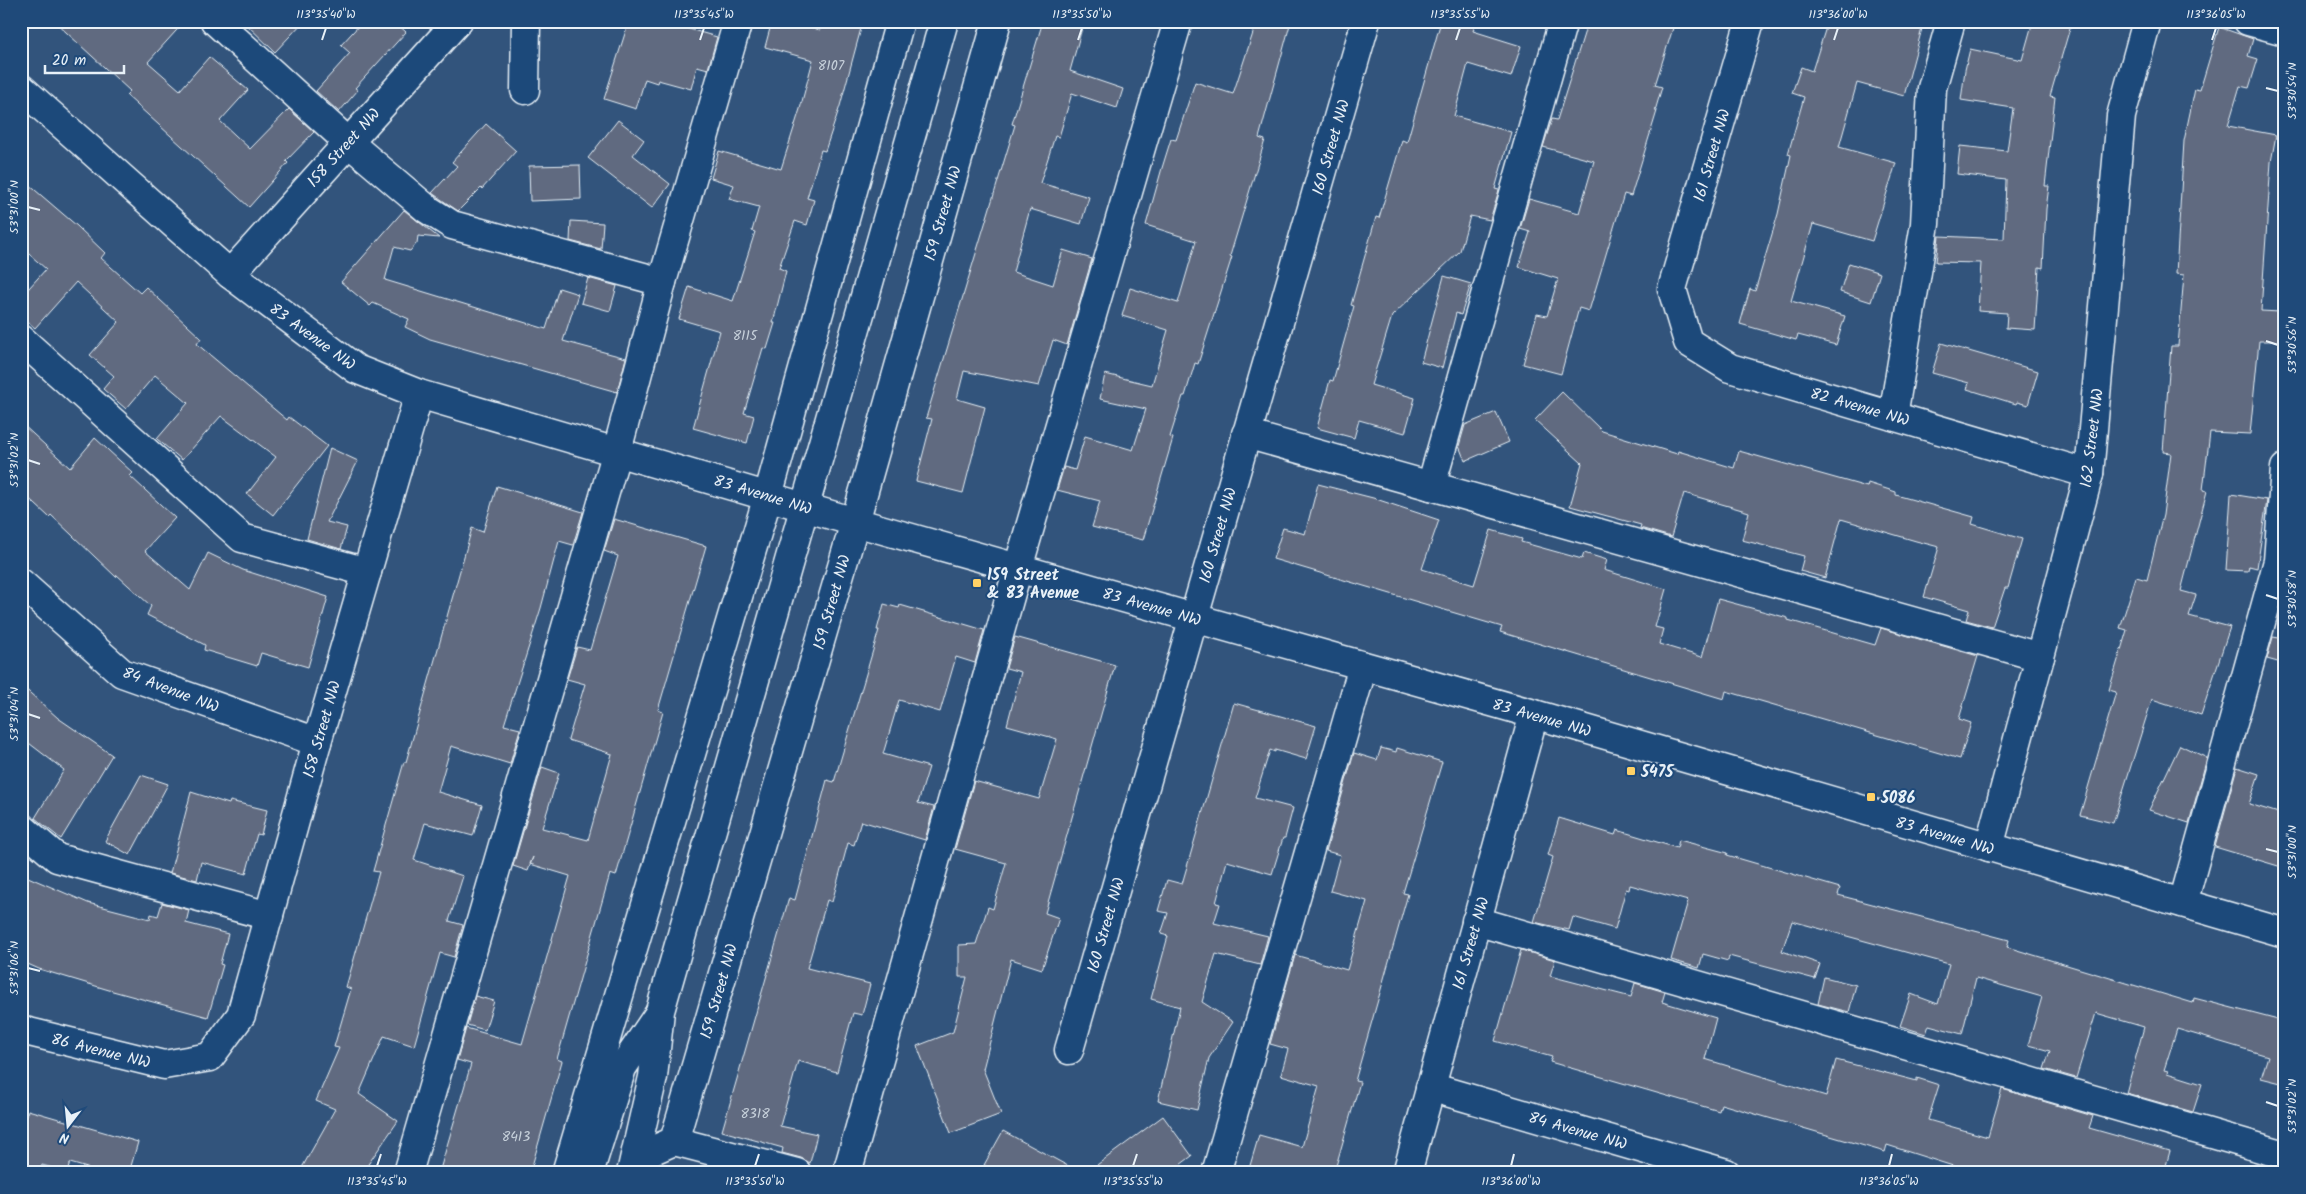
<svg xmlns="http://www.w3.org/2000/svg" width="2306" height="1194" viewBox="0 0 2306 1194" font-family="Kalam,sans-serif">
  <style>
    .building { fill: #606b80; stroke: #e8f1f8 }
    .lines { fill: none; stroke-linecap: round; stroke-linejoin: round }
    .minor-casing { stroke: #e8f1f8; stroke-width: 31 }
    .major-casing { stroke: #e8f1f8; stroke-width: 31 }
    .minor { stroke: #1f4a7a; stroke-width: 28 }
    .major { stroke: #1f4a7a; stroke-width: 28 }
    .ticks { fill: none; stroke: #e8f1f8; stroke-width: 2 }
    .poi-dot { fill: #ffd166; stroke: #1f4a7a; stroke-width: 2 }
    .labels { text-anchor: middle; stroke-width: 4; stroke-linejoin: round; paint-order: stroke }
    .number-label { font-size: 14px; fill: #c6d0da }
    .street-label { font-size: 16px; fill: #e8f1f8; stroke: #1f4a7a }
    .poi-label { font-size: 16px; font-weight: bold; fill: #e8f1f8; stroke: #1f4a7a; text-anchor: start }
    .neatline { fill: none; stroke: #e8f1f8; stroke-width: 2 }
    .ticks-label { font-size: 12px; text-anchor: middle; fill: #e8f1f8 }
  </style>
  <rect width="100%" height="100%" fill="#32547c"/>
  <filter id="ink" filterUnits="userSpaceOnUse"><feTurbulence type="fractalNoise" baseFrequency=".02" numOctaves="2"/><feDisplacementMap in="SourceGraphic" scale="10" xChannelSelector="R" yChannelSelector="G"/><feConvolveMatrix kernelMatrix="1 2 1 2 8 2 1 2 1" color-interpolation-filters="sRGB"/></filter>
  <g filter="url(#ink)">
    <!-- building -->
    <g class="building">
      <path d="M54,21H185L148,62L180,90L209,57L248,90L220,121L250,149L289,109L314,132L286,161L288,163L249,207L126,95L130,91Z"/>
      <path d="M243,21H304L275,52Z"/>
      <path d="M363,21H394L406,32L355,88L358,90L339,112L316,91L350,53L341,45Z"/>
      <path d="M629,21H661L717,37L708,69L697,66L691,89L658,80L657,83L645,79L636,109L604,99Z"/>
      <path d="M772,21H787L820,30L822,21H863L840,106L825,151L821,150L807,198L814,200L807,225L795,221L779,268L786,271L773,323H775L767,349L763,348L744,413L754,416L747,443L693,428L720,331L679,319L689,287L733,301L755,232L752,231L759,207L729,199L734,185L711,178L719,151L781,169L800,109L813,60L765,47Z"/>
      <path d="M1043,21H1084L1070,71L1123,89L1117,108L1072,93L1059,137L1055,136L1040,183L1089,197L1081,224L1030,209L1013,272L1053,285L1063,250L1092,259L1067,345L1053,340L1039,386L964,371L957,399L985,407L963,493L916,481L932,419L926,418L1015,125L1012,124Z"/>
      <path d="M1257,21H1291L1259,138L1265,140L1230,256L1232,257L1198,364L1195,363L1185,396H1183L1170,437L1173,438L1143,540L1092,527L1100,501L1057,490L1064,467L1075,470L1085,436L1133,450L1146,409L1100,399L1105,374L1152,385L1168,330L1122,316L1130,288L1178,303L1196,241L1146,225L1162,168L1171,139L1176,140L1195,82L1233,94Z"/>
      <path d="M1441,21H1476L1473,31L1521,46L1511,77L1468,64L1454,116L1511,132L1495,189L1499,190L1490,220L1470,216L1460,251L1392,316L1371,385L1415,398L1405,433L1359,420L1354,438L1317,428L1330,380L1333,381L1354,306L1351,305L1376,217L1379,218L1402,140L1407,142Z"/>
      <path d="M1588,21H1650L1673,28L1655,85L1662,87L1655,111H1657L1631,196L1624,194L1589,311L1579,308L1561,374L1523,364L1537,314L1547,316L1558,279L1519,267L1530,232L1520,229L1529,199L1579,213L1594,161L1543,147L1552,119L1557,120Z"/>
      <path d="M1828,21H1924L1904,96L1857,83L1839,147L1896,163L1872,241L1813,224L1791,301L1845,316L1836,345L1798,335L1796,340L1740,324L1750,289L1755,291L1778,214L1791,155L1788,154L1804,97L1792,93L1801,67L1812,71Z"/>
      <path d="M2033,21H2072L2050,96L2055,97L2045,186H2049L2046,209L2043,268L2039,267L2035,330L2006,328L2007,313L1978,311L1981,263L1936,262L1939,236L2004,239L2006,180L1957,174L1960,146L2007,151L2013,108L1961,100L1965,70L1970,49L2022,60Z"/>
      <path d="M2219,27L2253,39L2248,56L2258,59L2249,88L2240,86L2228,126L2276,135L2271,162L2261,311L2280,312L2279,341H2259L2250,434L2210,432L2203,490L2207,491L2181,591L2196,595L2189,616L2230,627L2201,715L2152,699L2113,823L2080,815L2116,692L2109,690L2127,630L2120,628L2136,577L2147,580L2163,515L2171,453L2163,452L2171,346H2178L2184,275L2176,274L2184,141L2195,89L2200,90Z"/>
      <path d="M618,120L644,140L633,155L670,184L652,208L588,158Z"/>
      <path d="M486,124L516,151L482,189L481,188L458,211L432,193L457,166L452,162Z"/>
      <path d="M580,165L581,199L530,201L529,166Z"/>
      <path d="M21,178L77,226L105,253L101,258L140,293L146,287L201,338L197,344L287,420L289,417L327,446L273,515L247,494L276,457L221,416L182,460L157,439L188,403L155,375L126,409L103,389L114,376L90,355L119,322L76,282L35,328L21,316V297L46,269L21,247Z"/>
      <path d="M404,210L439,238L418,236L417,243L410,251L394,247L385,280L546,329L559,288L578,294L563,341L626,358L617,392L430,339L405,327L409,319L373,303L370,306L341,282Z"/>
      <path d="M571,221L603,223L601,249L570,241Z"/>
      <path d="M1849,263L1880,273L1871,302L1840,292Z"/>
      <path d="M1444,276L1471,284L1461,315L1456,313L1442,368L1421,362Z"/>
      <path d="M588,278L617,286L610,311L581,303Z"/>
      <path d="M1941,343L2038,371L2028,405L2017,402L2016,404L1967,389L1969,383L1932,373Z"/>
      <path d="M1562,392L1602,431L1677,454L1678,451L1734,468L1739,451L1867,487L1868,483L1896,492V495L1974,517L1972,524L2022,539L2008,588H2005L1992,627L1966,620L1969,610L1924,597L1939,547L1916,541L1841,519L1825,578L1800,571L1804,556L1742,540L1749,512L1684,493L1671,537L1640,528L1641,525L1570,506L1582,463L1535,420Z"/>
      <path d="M1496,412L1509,442L1465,461L1459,446L1465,425Z"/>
      <path d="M21,423L70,468L95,438L133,473L130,476L175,518L145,551L190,590L208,553L243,570L328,597L308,667L261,653L257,666L204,650L205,645L147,615L151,606L117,575L116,577L51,515L49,517L21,491Z"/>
      <path d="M330,448L358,461L327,522L347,527L341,549L307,539Z"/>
      <path d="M1318,484L1373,498L1439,520L1422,569L1474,585L1491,530L1522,539L1521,542L1582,559L1584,553L1607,560L1604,570L1666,589L1655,627L1663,629L1659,644L1702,657L1718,599L1788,618V620L1875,645L1881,628L1978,656L1959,719L1971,723L1960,759L1726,691L1724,699L1500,632L1502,627L1273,559L1283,528L1305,534Z"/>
      <path d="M497,486L583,512L573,545L559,541L541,608L504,725L520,729L510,764L451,746L438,792L482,805L473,836L425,823L414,860L463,876L449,921L463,925L454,957L440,953L414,1046L384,1036L359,1094L398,1121L362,1173H299L335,1109L316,1101L339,1048L334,1047L351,989L346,987L379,872L373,871L404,762H406L472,528L483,532Z"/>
      <path d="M2231,494L2267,500L2257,568L2249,566L2248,571L2226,570Z"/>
      <path d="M614,519L706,546L658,710L663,712L616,876L610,874L557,1059L562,1061L530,1173H439L471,1064L457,1060L466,1028L522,1044L570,876L530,864L533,857L528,871L513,866L542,767L559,773L542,828L588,840L612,754L568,740L585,684L567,679L577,647L590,650L618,556L604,551Z"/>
      <path d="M884,604L899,608L900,605L984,630L975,663L956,657L940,712L899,700L883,754L929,767L918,803L934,807L925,840L861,821L854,845L848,843L832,902L827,900L807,968L870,984L862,1015L853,1013L837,1072L798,1061L780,1126L817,1134L810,1163L801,1158L782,1153L783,1148L722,1131L789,898L795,900L827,780L834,782L879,630H877Z"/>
      <path d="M1015,637L1115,665L1045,913L1059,918L1042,969L1011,959L983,1069L1001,1114L951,1133L917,1046L953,1032L967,977H959V945L976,944L988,907L993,909L1006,863L955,849L974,781L1039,799L1057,739L1007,725L1021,672L1006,668Z"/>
      <path d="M2273,637L2285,639V664L2267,659Z"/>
      <path d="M21,685L58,718L112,755L61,839L35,818L64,770L21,737Z"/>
      <path d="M1234,703L1316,726L1306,759L1275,750V752L1270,750L1255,798L1293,808L1285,838H1283L1272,874L1227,861L1216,903L1220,904L1214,923L1268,936L1260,965L1216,954L1202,1002L1233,1022L1209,1058L1197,1110L1158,1101L1180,1007L1151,999L1168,936L1161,934L1168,913L1158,911L1167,880L1182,884Z"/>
      <path d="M2180,745L2207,758L2189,823L2149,810Z"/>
      <path d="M1381,748L1396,752L1397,748L1442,762L1403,893L1408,894L1355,1081L1360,1082L1334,1173H1263L1249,1169L1259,1135L1302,1147L1319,1086L1281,1075L1288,1049L1270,1044L1295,955L1347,970L1367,901L1330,891L1340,855L1326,851L1354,753L1377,760Z"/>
      <path d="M2237,767L2259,774L2249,804L2285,815V868L2215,847Z"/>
      <path d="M141,775L168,784L130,855L105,841Z"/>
      <path d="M191,792L229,804L230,801L267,810L261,835L257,834L246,874L201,862L197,880L170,873Z"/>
      <path d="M1559,818L1615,835L1617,830L1677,848L1679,840L1728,853L1727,855L1840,888L1838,895L2009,940L2007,947L2193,1003L2194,998L2278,1020L2279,1017L2285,1018V1084L2261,1078L2268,1056L2177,1029L2164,1070L2168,1071L2167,1073L2202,1084L2193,1112L2126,1093L2144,1027L2096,1013L2076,1078L2044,1069L2050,1051L2028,1045L2042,997L1976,978L1962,1034L1929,1025L1926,1034L1900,1026L1911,994L1938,1004L1949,964L1792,921L1782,951L1820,964L1815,979L1729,956L1728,961L1703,954L1699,968L1671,960L1688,901L1630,885L1629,890L1626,889L1615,929L1573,917L1569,930L1534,922L1553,857L1548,855Z"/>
      <path d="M21,874L88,903L150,919L151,914L158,916L162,903L189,910L186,923L228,934L220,964L223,965L208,1017L109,990L39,969L21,961Z"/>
      <path d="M1521,950L1555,960L1550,976L1631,997L1635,983L1665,992L1662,1002L1716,1018L1705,1059L1826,1096L1836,1060L1917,1081V1078L1939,1085L1928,1120L1988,1137L2002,1089L2093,1116L2089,1128L2170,1151L2164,1173H1975L1887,1145L1885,1152L1721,1104L1719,1111L1550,1062L1552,1057L1495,1041Z"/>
      <path d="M1824,977L1856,985L1849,1012L1818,1004Z"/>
      <path d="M475,996L494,1001L485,1030L467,1025Z"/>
      <path d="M28,1110L138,1142L129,1173H104L70,1163L67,1172L42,1165L40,1173H21V1136Z"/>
      <path d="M1163,1116L1192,1156L1169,1173H1086Z"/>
      <path d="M1003,1131L1081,1173H999L984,1165Z"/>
    </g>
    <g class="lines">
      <defs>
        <g id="minor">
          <path d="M215,21L348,142L427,209L452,225L662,282L738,21"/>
          <path d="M1750,21L1672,289L1688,342L1730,368L2089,474"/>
          <path d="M2248,21L2285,31"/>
          <path d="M21,88L230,274L356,369L419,394L855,522L1534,714L2285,933"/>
          <path d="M525,90L526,21"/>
          <path d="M230,274L458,21"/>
          <path d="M21,339L242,538L367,572"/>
          <path d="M1893,416L1925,224L1932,88L1951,21"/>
          <path d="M1246,434L2040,657"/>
          <path d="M1431,486L1563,21"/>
          <path d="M21,583L122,673L317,742"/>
          <path d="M21,827L57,858L269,916"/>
          <path d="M1989,847L2089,474L2121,116L2147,21"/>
          <path d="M2183,903L2278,561L2285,468"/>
          <path d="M1476,921L2285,1155"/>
          <path d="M21,1030L164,1065L210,1057L241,1015L317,742L419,394"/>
          <path d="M1069,1050L1366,21"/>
          <path d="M1430,1087L1726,1173"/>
          <path d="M674,1141L797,1173"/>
          <path d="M635,1158L674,1141L855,522L997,21"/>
          <path d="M408,1173L617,451L662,282"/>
          <path d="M566,1173L768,496L900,21"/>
          <path d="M847,1173L1018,568L1178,21"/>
          <path d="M1216,1173L1363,666"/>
          <path d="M1407,1173L1534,714"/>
        </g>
        <g id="major">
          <path d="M589,1173L622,1068L658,1015"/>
          <path d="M631,1173L653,1077L660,1011L944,21"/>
        </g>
      </defs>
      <!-- minor casing -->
      <use href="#minor" class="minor-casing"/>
      <!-- major casing -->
      <use href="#major" class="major-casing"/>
      <!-- minor -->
      <use href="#minor" class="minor"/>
      <!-- major -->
      <use href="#major" class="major"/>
    </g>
  </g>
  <!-- ticks -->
  <path class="ticks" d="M322,40L326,28M700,40L704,28M1078,40L1082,28M1456,40L1460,28M1834,40L1838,28M2212,40L2216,28M2266,88L2278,91M28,207L40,210M2266,341L2278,345M28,460L40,464M2266,595L2278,599M28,714L40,718M2266,849L2278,852M28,968L40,971M2266,1102L2278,1106M377,1166L381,1154M755,1166L759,1154M1133,1166L1137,1154M1511,1166L1514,1154M1889,1166L1892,1154"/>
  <!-- markers -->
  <g class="poi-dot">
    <rect x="972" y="578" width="10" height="10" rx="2.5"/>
    <rect x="1626" y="766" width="10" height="10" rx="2.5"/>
    <rect x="1866" y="792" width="10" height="10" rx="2.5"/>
  </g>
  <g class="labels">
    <!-- number labels -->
    <g class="number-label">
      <text x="831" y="70">8107</text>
      <text x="745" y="340">8115</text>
      <text x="755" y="1118">8318</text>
      <text x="516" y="1141">8413</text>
    </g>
    <!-- street labels -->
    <g class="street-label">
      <text transform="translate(343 147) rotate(-48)" y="6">158 Street NW</text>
      <text transform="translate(1330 147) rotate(-74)" y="6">160 Street NW</text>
      <text transform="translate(1711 155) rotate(-74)" y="6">161 Street NW</text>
      <text transform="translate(942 213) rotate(-74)" y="6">159 Street NW</text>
      <text transform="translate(313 336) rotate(36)" y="6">83 Avenue NW</text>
      <text transform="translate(1860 406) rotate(16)" y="6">82 Avenue NW</text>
      <text transform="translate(2091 438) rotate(-83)" y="6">162 Street NW</text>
      <text transform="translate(763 494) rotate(17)" y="6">83 Avenue NW</text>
      <text transform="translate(1217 535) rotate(-74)" y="6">160 Street NW</text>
      <text transform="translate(831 602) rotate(-74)" y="6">159 Street NW</text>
      <text transform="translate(1152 606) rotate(16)" y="6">83 Avenue NW</text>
      <text transform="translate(171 689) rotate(21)" y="6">84 Avenue NW</text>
      <text transform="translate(1542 717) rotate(16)" y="6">83 Avenue NW</text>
      <text transform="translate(321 729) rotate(-74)" y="6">158 Street NW</text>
      <text transform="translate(1945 835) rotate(16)" y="6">83 Avenue NW</text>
      <text transform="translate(1105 925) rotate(-74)" y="6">160 Street NW</text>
      <text transform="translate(1470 943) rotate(-74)" y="6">161 Street NW</text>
      <text transform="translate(718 991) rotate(-74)" y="6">159 Street NW</text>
      <text transform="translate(101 1050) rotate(14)" y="6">86 Avenue NW</text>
      <text transform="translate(1578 1130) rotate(16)" y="6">84 Avenue NW</text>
    </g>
    <!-- poi labels -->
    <g class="poi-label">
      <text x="987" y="580">159 Street<tspan x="987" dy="18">&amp; 83 Avenue</tspan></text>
      <text x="1641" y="777">5475</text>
      <text x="1881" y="803">5086</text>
    </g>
  </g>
  <!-- margin -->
  <rect width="2306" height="1194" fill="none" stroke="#1f4a7a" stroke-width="55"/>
  <!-- north arrow -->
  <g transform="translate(68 1126) rotate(196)" stroke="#1f4a7a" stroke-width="4" paint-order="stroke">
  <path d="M0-4L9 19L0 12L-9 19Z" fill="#e8f1f8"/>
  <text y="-8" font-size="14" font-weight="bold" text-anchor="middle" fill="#e8f1f8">N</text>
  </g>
  <!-- scale -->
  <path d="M45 65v8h79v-8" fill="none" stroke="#e8f1f8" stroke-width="2.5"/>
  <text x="52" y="65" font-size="15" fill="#e8f1f8" stroke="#1f4a7a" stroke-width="4" paint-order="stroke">20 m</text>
  <rect x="28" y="28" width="2250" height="1138" class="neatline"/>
  <g class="ticks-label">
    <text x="326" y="18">113°35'40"W</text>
    <text x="704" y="18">113°35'45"W</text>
    <text x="1082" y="18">113°35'50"W</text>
    <text x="1460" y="18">113°35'55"W</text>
    <text x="1838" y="18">113°36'00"W</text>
    <text x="2216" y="18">113°36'05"W</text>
    <text transform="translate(2292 91) rotate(-90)" y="4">53°30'54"N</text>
    <text transform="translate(14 207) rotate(-90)" y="4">53°31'00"N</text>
    <text transform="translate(2292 345) rotate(-90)" y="4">53°30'56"N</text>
    <text transform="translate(14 460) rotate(-90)" y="4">53°31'02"N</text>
    <text transform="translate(2292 599) rotate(-90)" y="4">53°30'58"N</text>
    <text transform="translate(14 714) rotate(-90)" y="4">53°31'04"N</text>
    <text transform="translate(2292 852) rotate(-90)" y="4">53°31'00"N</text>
    <text transform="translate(14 968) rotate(-90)" y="4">53°31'06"N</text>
    <text transform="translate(2292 1106) rotate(-90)" y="4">53°31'02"N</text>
    <text x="377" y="1185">113°35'45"W</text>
    <text x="755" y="1185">113°35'50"W</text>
    <text x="1133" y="1185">113°35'55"W</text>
    <text x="1511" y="1185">113°36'00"W</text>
    <text x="1889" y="1185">113°36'05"W</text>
  </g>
</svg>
